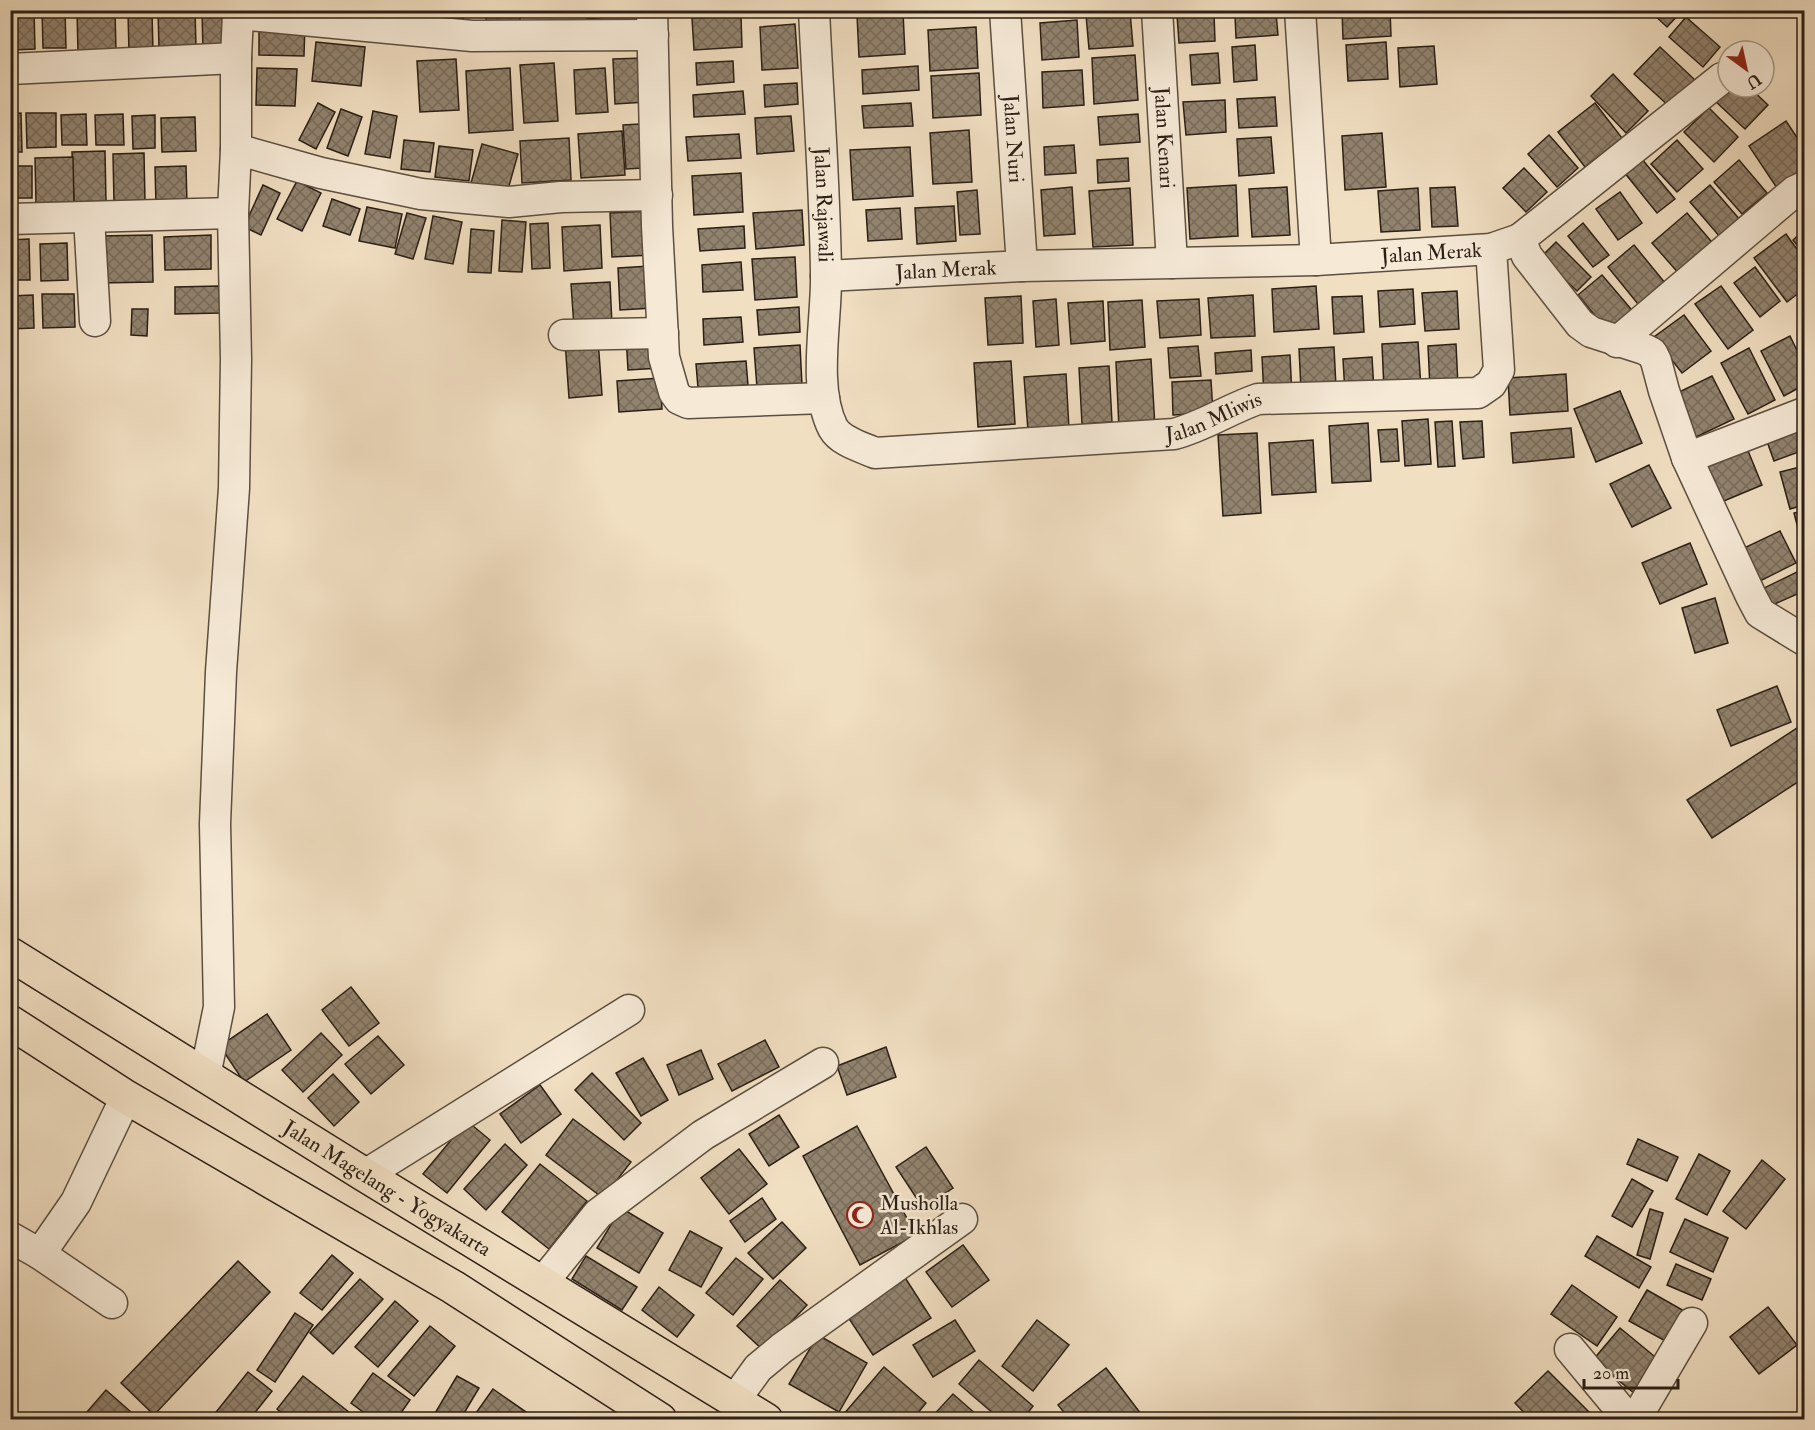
<svg xmlns="http://www.w3.org/2000/svg" width="1815" height="1430" viewBox="0 0 1815 1430" font-family="'IM FELL Double Pica',serif">
  <style>
    .building { fill: url(#building-cross-hatch); stroke: #2b1f15; stroke-width: 1.5 }
    .lines { fill: none; stroke-linecap: round; stroke-linejoin: round }
    .street-casing { stroke: #5c4f40; stroke-width: 33 }
    .highway-casing { stroke: #2b1f15; stroke-width: 36 }
    .street { stroke: #f6ead7; stroke-width: 30 }
    .highway { stroke: #f1dfc2; stroke-width: 33 }
    .labels { text-anchor: middle; stroke-width: 5; stroke-linejoin: round; paint-order: stroke }
    .street-label { font-size: 21px; fill: #2b1f15; stroke: #f6ead7 }
    .poi-label { font-size: 21px; fill: #2b1f15; stroke: #f6ead7; text-anchor: start }
  </style>
  <defs>
    <pattern id="building-cross-hatch" width="8" height="8" patternUnits="userSpaceOnUse" patternTransform="scale(1.5)"><rect width="8" height="8" fill="#92836f"/><path d="M0 0l8 8M0 8l8-8" fill="none" stroke="#776b5a"/></pattern>
  </defs>
  <rect width="100%" height="100%" fill="#f1dfc2"/>
  <filter id="stains"><feTurbulence type="fractalNoise" baseFrequency=".00333" numOctaves="4"/><feColorMatrix values="0 0 0 0 .2 0 0 0 0 .09 0 0 0 0 .02 0 0 0 .5 -.17"/></filter>
  <radialGradient id="worn" r=".72"><stop offset=".6" stop-color="#630" stop-opacity="0"/><stop offset="1" stop-color="#630" stop-opacity=".3"/></radialGradient>
  <!-- building -->
  <g class="building">
    <path d="M12,10H34L35,49L13,50Z"/>
    <path d="M42,10H65L66,48H43Z"/>
    <path d="M77,10H115L116,52L78,53Z"/>
    <path d="M158,10H195L196,47L159,48Z"/>
    <path d="M202,10H224L225,52H203Z"/>
    <path d="M365,10H403V15L365,16Z"/>
    <path d="M415,10H463V21L415,22Z"/>
    <path d="M486,10H520V30L486,31Z"/>
    <path d="M587,10H615L616,16L587,19Z"/>
    <path d="M764,10H793V15L764,17Z"/>
    <path d="M927,10H976V13L928,16Z"/>
    <path d="M1342,10H1390L1391,36L1343,39Z"/>
    <path d="M1649,10H1683L1667,27Z"/>
    <path d="M152,12L153,52L129,53L128,13Z"/>
    <path d="M903,12L905,54L859,57L857,15Z"/>
    <path d="M1130,12L1133,46L1089,49L1086,15Z"/>
    <path d="M1214,13L1215,41L1179,43L1177,15Z"/>
    <path d="M1276,13L1278,35L1236,38L1235,16Z"/>
    <path d="M741,16L742,47L694,50L692,18Z"/>
    <path d="M1686,17L1720,47L1703,67L1669,37Z"/>
    <path d="M1077,20L1079,57L1042,60L1040,23Z"/>
    <path d="M259,23H305L304,56L259,55Z"/>
    <path d="M795,24L798,68L762,70L760,27Z"/>
    <path d="M976,27L978,68L930,71L928,30Z"/>
    <path d="M316,42L365,47L361,86L312,81Z"/>
    <path d="M1386,42L1388,79L1348,81L1346,45Z"/>
    <path d="M1255,45L1257,80L1234,82L1232,47Z"/>
    <path d="M1434,46L1437,84L1400,87L1398,48Z"/>
    <path d="M1660,47L1696,81L1671,108L1634,74Z"/>
    <path d="M1218,53L1220,83L1192,85L1190,55Z"/>
    <path d="M1135,55L1138,100L1094,104L1092,58Z"/>
    <path d="M644,58L646,102L615,104L613,59Z"/>
    <path d="M456,59L459,110L420,112L417,61Z"/>
    <path d="M733,61L734,82L697,85L696,63Z"/>
    <path d="M554,63L558,121L524,123L520,65Z"/>
    <path d="M918,66L919,90L863,94L862,70Z"/>
    <path d="M257,68L297,69L295,106L256,105Z"/>
    <path d="M510,68L513,130L469,133L466,71Z"/>
    <path d="M605,68L608,112L576,114L574,70Z"/>
    <path d="M1082,70L1084,105L1043,108L1042,72Z"/>
    <path d="M979,73L981,115L933,118L931,76Z"/>
    <path d="M1613,74L1648,111L1626,133L1591,96Z"/>
    <path d="M797,83L798,104L765,107L764,85Z"/>
    <path d="M1728,87H1749L1768,105L1745,129L1712,98Z"/>
    <path d="M743,91L745,114L694,117L693,95Z"/>
    <path d="M1275,97L1277,126L1239,128L1237,99Z"/>
    <path d="M1225,100L1226,132L1186,135L1183,102Z"/>
    <path d="M318,103L335,112L316,149L299,140Z"/>
    <path d="M911,103L913,126L864,128L862,106Z"/>
    <path d="M1595,103L1622,138L1585,167L1558,132Z"/>
    <path d="M1709,108L1738,137L1714,162L1684,132Z"/>
    <path d="M341,109L362,117L348,156L327,148Z"/>
    <path d="M373,111L397,116L390,158L365,154Z"/>
    <path d="M21,113L22,152H10V114Z"/>
    <path d="M26,113H56V147L27,148Z"/>
    <path d="M86,114L87,145H62L61,115Z"/>
    <path d="M123,114L124,145H96L95,115Z"/>
    <path d="M1138,114L1140,142L1100,145L1098,117Z"/>
    <path d="M155,115V148L133,149L132,116Z"/>
    <path d="M791,116L794,151L757,154L755,118Z"/>
    <path d="M195,117L196,151L162,152L161,118Z"/>
    <path d="M1786,121L1804,148V170L1777,188L1749,146Z"/>
    <path d="M640,124L643,168L626,169L623,125Z"/>
    <path d="M969,130L972,182L933,184L930,133Z"/>
    <path d="M622,131L625,175L581,178L578,134Z"/>
    <path d="M1382,133L1386,187L1345,190L1342,136Z"/>
    <path d="M739,134L741,158L688,161L686,137Z"/>
    <path d="M1549,135L1578,168L1557,187L1528,154Z"/>
    <path d="M1271,137L1274,173L1239,176L1237,139Z"/>
    <path d="M569,138L571,180L522,183L520,141Z"/>
    <path d="M404,140L434,143L430,172L401,169Z"/>
    <path d="M1677,140L1703,169L1677,192L1651,164Z"/>
    <path d="M482,144L518,154L507,193L471,183Z"/>
    <path d="M1074,145L1076,173L1045,175L1044,147Z"/>
    <path d="M439,146L473,150L469,181L435,177Z"/>
    <path d="M910,147L913,196L853,200L850,150Z"/>
    <path d="M105,151L106,202L74,204L72,152Z"/>
    <path d="M144,153L145,202L114,203L113,154Z"/>
    <path d="M73,157L74,204H36L35,158Z"/>
    <path d="M1128,158L1129,181L1098,183L1097,160Z"/>
    <path d="M1641,158L1675,199L1657,213L1624,172Z"/>
    <path d="M1739,160L1767,193L1742,214L1714,182Z"/>
    <rect x="10" y="166" width="22" height="32"/>
    <path d="M186,166L187,204L156,205L155,167Z"/>
    <path d="M1524,168L1547,192L1526,212L1503,188Z"/>
    <path d="M741,173L743,212L694,215L692,176Z"/>
    <path d="M297,181L321,193L302,231L277,219Z"/>
    <path d="M263,185L280,193L261,235L244,227Z"/>
    <path d="M1236,185L1238,236L1190,239L1187,188Z"/>
    <path d="M1710,185L1741,221L1721,238L1690,202Z"/>
    <path d="M1072,187L1075,234L1044,236L1041,190Z"/>
    <path d="M1287,187L1290,235L1252,237L1249,189Z"/>
    <path d="M1455,187L1458,226L1432,227L1430,188Z"/>
    <path d="M1130,188L1133,245L1093,247L1089,191Z"/>
    <path d="M1418,188L1420,230L1381,232L1378,191Z"/>
    <path d="M977,190L980,234L960,235L957,192Z"/>
    <path d="M1620,192L1642,223L1618,240L1596,209Z"/>
    <path d="M332,199L360,209L350,235L323,226Z"/>
    <path d="M954,206L956,241L917,244L915,208Z"/>
    <path d="M367,207L402,214L395,248L359,241Z"/>
    <path d="M900,208L902,239L868,241L866,210Z"/>
    <path d="M802,210L804,245L756,249L753,213Z"/>
    <path d="M649,211L652,255L612,257L610,213Z"/>
    <path d="M407,213L426,218L413,259L395,254Z"/>
    <path d="M1687,213L1716,247L1681,276L1652,243Z"/>
    <path d="M433,216L462,222L453,264L425,259Z"/>
    <path d="M502,220L526,222L522,272L499,271Z"/>
    <path d="M548,223L550,268L532,269L530,224Z"/>
    <path d="M1583,223L1609,255L1593,267L1568,236Z"/>
    <path d="M600,225L602,268L564,271L562,227Z"/>
    <path d="M744,226L745,248L700,251L698,229Z"/>
    <path d="M471,229L494,231L491,273L468,272Z"/>
    <path d="M1804,230V254L1793,240Z"/>
    <path d="M1786,234L1804,259V289L1787,302L1754,258Z"/>
    <path d="M152,235L153,282L99,283V236Z"/>
    <path d="M211,235V269L165,270L164,237Z"/>
    <path d="M29,239L30,280H10V240Z"/>
    <path d="M1556,242L1591,277L1577,291L1541,257Z"/>
    <path d="M67,243L68,280L41,281L40,244Z"/>
    <path d="M1634,245L1665,283L1638,304L1608,267Z"/>
    <path d="M795,257L797,297L755,300L752,259Z"/>
    <path d="M741,262L743,290L703,292L702,265Z"/>
    <path d="M650,266L653,308L620,310L618,268Z"/>
    <path d="M1755,267L1780,301L1760,317L1734,283Z"/>
    <path d="M1602,275L1636,315L1611,335L1578,295Z"/>
    <path d="M610,282L612,325L574,327L571,284Z"/>
    <path d="M219,286L220,313L175,314V287Z"/>
    <path d="M1316,286L1319,329L1274,332L1272,289Z"/>
    <path d="M1721,286L1753,330L1728,349L1695,304Z"/>
    <path d="M1413,289L1415,324L1380,327L1378,291Z"/>
    <path d="M1457,291L1459,329L1425,331L1422,293Z"/>
    <path d="M42,294H74L75,327L43,328Z"/>
    <path d="M33,295L34,328L10,329V296Z"/>
    <path d="M1253,295L1255,336L1211,338L1208,298Z"/>
    <path d="M1021,296L1023,343L988,345L985,298Z"/>
    <path d="M1362,296L1364,332L1334,334L1332,297Z"/>
    <path d="M1056,299L1059,345L1036,347L1033,301Z"/>
    <path d="M1199,299L1201,335L1160,338L1157,301Z"/>
    <path d="M1142,300L1145,347L1110,350L1108,302Z"/>
    <path d="M1103,301L1105,341L1071,344L1068,303Z"/>
    <path d="M799,307L800,332L759,335L757,310Z"/>
    <path d="M132,309H148L147,336L131,335Z"/>
    <path d="M1684,315L1711,351L1682,373L1654,337Z"/>
    <path d="M741,317L743,342L704,345L703,319Z"/>
    <path d="M659,334L661,368L628,370L626,336Z"/>
    <path d="M1790,336L1804,365V385L1784,396L1761,351Z"/>
    <path d="M598,339L602,395L569,398L565,341Z"/>
    <path d="M1418,342L1421,388L1384,390L1382,344Z"/>
    <path d="M1456,344L1458,386L1430,388L1428,346Z"/>
    <path d="M800,345L802,385L757,388L754,348Z"/>
    <path d="M1198,346L1201,376L1170,378L1168,348Z"/>
    <path d="M1334,347L1336,387L1301,389L1299,349Z"/>
    <path d="M1749,348L1775,400L1748,414L1721,363Z"/>
    <path d="M1251,350L1252,371L1216,374L1215,353Z"/>
    <path d="M1290,355L1292,396L1264,398L1262,357Z"/>
    <path d="M1372,357L1374,391L1345,393L1343,359Z"/>
    <path d="M1151,359L1155,427L1119,429L1116,362Z"/>
    <path d="M746,361L748,385L698,388L696,364Z"/>
    <path d="M1011,361L1015,424L978,427L974,363Z"/>
    <path d="M1109,366L1112,422L1082,424L1079,368Z"/>
    <path d="M1066,374L1069,429L1028,431L1024,377Z"/>
    <path d="M1566,374L1568,411L1510,415L1508,378Z"/>
    <path d="M1712,376L1734,419L1696,437L1675,394Z"/>
    <path d="M660,378L662,409L619,412L617,381Z"/>
    <path d="M1211,380L1213,413L1173,415L1172,382Z"/>
    <path d="M1620,391L1642,443L1596,462L1574,409Z"/>
    <path d="M1428,419L1431,464L1405,466L1402,421Z"/>
    <path d="M1452,421L1455,466L1438,467L1435,422Z"/>
    <path d="M1482,421L1484,457L1463,459L1460,422Z"/>
    <path d="M1798,421L1804,440V450L1774,461L1764,433Z"/>
    <path d="M1368,423L1371,481L1332,483L1329,426Z"/>
    <path d="M1571,428L1574,457L1513,463L1511,433Z"/>
    <path d="M1397,429L1399,461L1381,462L1378,430Z"/>
    <path d="M1257,433L1261,513L1223,516L1218,435Z"/>
    <path d="M1313,440L1316,492L1272,495L1269,443Z"/>
    <path d="M1744,441L1762,485L1719,503L1701,460Z"/>
    <path d="M1649,465L1671,508L1632,527L1610,484Z"/>
    <path d="M1804,466V505L1790,509L1780,472Z"/>
    <path d="M1804,511V552L1794,513Z"/>
    <path d="M1780,531L1796,563L1760,581L1744,548Z"/>
    <path d="M1690,543L1707,584L1660,604L1642,563Z"/>
    <path d="M1799,571L1804,582V591L1770,606L1762,589Z"/>
    <path d="M1715,598L1728,643L1695,653L1682,608Z"/>
    <path d="M1777,686L1791,722L1731,746L1717,710Z"/>
    <path d="M1800,726L1804,733V778L1712,838L1687,800Z"/>
    <path d="M351,987L379,1023L349,1046L322,1010Z"/>
    <path d="M267,1014L291,1050L244,1082L220,1046Z"/>
    <path d="M321,1033L342,1055L303,1092L282,1070Z"/>
    <path d="M378,1036L404,1065L371,1094L345,1064Z"/>
    <path d="M765,1040L779,1067L732,1091L718,1064Z"/>
    <path d="M886,1047L896,1077L847,1095L837,1066Z"/>
    <path d="M701,1050L713,1079L679,1095L667,1065Z"/>
    <path d="M643,1058L668,1100L641,1116L616,1073Z"/>
    <path d="M592,1073L641,1123L624,1140L575,1090Z"/>
    <path d="M333,1074L359,1102L334,1126L308,1098Z"/>
    <path d="M540,1085L561,1114L521,1143L500,1114Z"/>
    <path d="M779,1115L799,1147L769,1166L749,1134Z"/>
    <path d="M573,1119L631,1162L603,1198L546,1155Z"/>
    <path d="M467,1121L490,1140L447,1193L423,1174Z"/>
    <path d="M857,1126L916,1235L860,1265L803,1156Z"/>
    <path d="M1638,1139L1678,1157L1667,1181L1627,1164Z"/>
    <path d="M505,1144L527,1165L486,1210L464,1189Z"/>
    <path d="M926,1147L953,1188L923,1208L896,1167Z"/>
    <path d="M739,1149L767,1184L729,1214L701,1178Z"/>
    <path d="M1699,1154L1730,1171L1707,1215L1676,1199Z"/>
    <path d="M1762,1160L1785,1179L1746,1229L1723,1211Z"/>
    <path d="M540,1164L587,1201L549,1249L502,1212Z"/>
    <path d="M1632,1179L1653,1191L1632,1227L1612,1216Z"/>
    <path d="M762,1198L776,1219L745,1242L730,1221Z"/>
    <path d="M621,1208L663,1233L639,1273L597,1248Z"/>
    <path d="M1650,1209L1663,1213L1650,1259L1637,1255Z"/>
    <path d="M1685,1219L1728,1238L1713,1272L1670,1252Z"/>
    <path d="M782,1222L806,1248L773,1279L748,1253Z"/>
    <path d="M690,1231L722,1248L701,1287L669,1270Z"/>
    <path d="M1597,1236L1651,1267L1639,1288L1585,1256Z"/>
    <path d="M963,1245L989,1280L952,1307L926,1272Z"/>
    <path d="M332,1255L353,1273L322,1310L300,1293Z"/>
    <path d="M586,1256L637,1287L622,1310L572,1279Z"/>
    <path d="M736,1258L763,1279L733,1315L706,1293Z"/>
    <path d="M238,1261L270,1292L154,1415L121,1383Z"/>
    <path d="M1676,1264L1711,1279L1702,1300L1667,1285Z"/>
    <path d="M904,1276L931,1318L873,1355L846,1314Z"/>
    <path d="M360,1279L383,1299L333,1354L310,1333Z"/>
    <path d="M780,1280L807,1305L764,1351L737,1326Z"/>
    <path d="M1572,1285L1617,1317L1597,1346L1551,1314Z"/>
    <path d="M659,1287L694,1315L677,1337L642,1310Z"/>
    <path d="M1647,1290L1686,1312L1669,1343L1629,1321Z"/>
    <path d="M395,1301L418,1321L378,1367L355,1347Z"/>
    <path d="M1768,1307L1797,1345L1759,1374L1730,1337Z"/>
    <path d="M295,1313L313,1325L275,1382L257,1370Z"/>
    <path d="M955,1320L975,1351L933,1377L913,1345Z"/>
    <path d="M1037,1320L1069,1345L1033,1391L1002,1366Z"/>
    <path d="M430,1326L455,1346L414,1396L388,1376Z"/>
    <path d="M1620,1328L1665,1365L1639,1397L1593,1360Z"/>
    <path d="M818,1335L867,1363L839,1412L789,1384Z"/>
    <path d="M979,1360L1033,1406L1022,1420H1001L959,1384Z"/>
    <path d="M884,1367L926,1403L912,1420H848L843,1415Z"/>
    <path d="M1106,1368L1141,1414L1134,1420H1070L1058,1405Z"/>
    <path d="M1548,1371L1597,1420H1531L1515,1403Z"/>
    <path d="M248,1372L272,1391L249,1420H217L213,1416Z"/>
    <path d="M373,1373L410,1400L396,1420H374L351,1403Z"/>
    <path d="M303,1376L359,1420H291L277,1409Z"/>
    <path d="M457,1376L479,1388L460,1420H431Z"/>
    <path d="M493,1389L536,1419V1420H471Z"/>
    <path d="M106,1390L140,1420H80Z"/>
    <path d="M953,1394L977,1415L973,1420H929Z"/>
  </g>
  <g class="lines">
    <defs>
      <g id="street">
        <path d="M652,10L657,226L664,357L674,392L679,399L688,403L824,398"/>
        <path id="s1" d="M814,10C818,98 825,187 826,275C827,320 812,387 833,428C841,442 862,447 875,453L1174,434C1204,426 1229,409 1258,399L1478,393L1491,384L1499,370L1491,249"/>
        <path id="s2" d="M1005,10L1022,266"/>
        <path id="s3" d="M1157,10L1172,263"/>
        <path d="M1300,10L1316,260"/>
        <path d="M653,35L472,36L238,14L236,58V149L321,173L421,194L509,202L561,197L657,195"/>
        <path d="M10,69L236,58"/>
        <path d="M89,217L95,321"/>
        <path d="M10,219L233,213"/>
        <path d="M1520,239L1722,78"/>
        <path id="s4" d="M826,276L1022,266L1316,260L1491,249L1520,239L1527,256L1580,324L1591,332L1644,349L1652,353L1656,361L1664,391L1687,458L1751,596L1760,613L1804,640"/>
        <path d="M564,335L663,333"/>
        <path d="M1617,342L1795,191L1804,187"/>
        <path d="M1687,458L1804,413"/>
        <path d="M205,1076L219,1007L215,824L221,672L234,488L236,359L233,213L236,149"/>
        <path d="M365,1175L629,1010"/>
        <path d="M10,1237L40,1254"/>
        <path d="M543,1282L598,1214L703,1135L823,1063"/>
        <path d="M112,1303L40,1254L76,1202L126,1097"/>
        <path d="M1570,1349L1629,1420"/>
        <path d="M734,1401L758,1368L782,1348L962,1219"/>
        <path d="M1635,1420L1692,1323"/>
      </g>
      <g id="highway">
        <path id="s5" d="M10,954L365,1175L766,1420"/>
        <path d="M10,1022L126,1097L453,1287L660,1420"/>
      </g>
    </defs>
    <!-- street casing -->
    <use href="#street" class="street-casing"/>
    <!-- highway casing -->
    <use href="#highway" class="highway-casing"/>
    <!-- street -->
    <use href="#street" class="street"/>
    <!-- highway -->
    <use href="#highway" class="highway"/>
  </g>
  <!-- icons -->
  <defs>
    <symbol id="mosque-ring" viewBox="-11 -11 22 22"><circle r="9.5" fill="#f6ead7" stroke="#8f2418" stroke-width="1.5"/><path d="M3.5-4.9A6 6 0 1 0 3.5 4.9A5 5 0 1 1 3.5-4.9Z" fill="#8f2418"/></symbol>
  </defs>
  <g fill-rule="evenodd">
    <use href="#mosque-ring" x="845" y="1200" width="30" height="30"/>
  </g>
  <g class="labels">
    <!-- street labels -->
    <g class="street-label">
      <text dy="7" stroke="none"><textPath href="#s3" startOffset="128">Jalan Kenari</textPath></text>
      <text dy="7" stroke="none"><textPath href="#s2" startOffset="129">Jalan Nuri</textPath></text>
      <text dy="7" stroke="none"><textPath href="#s1" startOffset="195">Jalan Rajawali</textPath></text>
      <text dy="7" stroke="none"><textPath href="#s4" startOffset="606">Jalan Merak</textPath></text>
      <text dy="7" stroke="none"><textPath href="#s4" startOffset="120">Jalan Merak</textPath></text>
      <text dy="7" stroke="none"><textPath href="#s1" startOffset="812">Jalan Mliwis</textPath></text>
      <text dy="7" stroke="none"><textPath href="#s5" startOffset="444">Jalan Magelang - Yogyakarta</textPath></text>
    </g>
    <!-- poi labels -->
    <g class="poi-label">
      <text x="880" y="1210">Musholla<tspan x="880" dy="24">Al-Ikhlas</tspan></text>
    </g>
  </g>
  <!-- margin -->
  <rect width="1815" height="1430" fill="none" stroke="#f1dfc2" stroke-width="36"/>
  <rect x="12" y="12" width="1791" height="1406" fill="none" stroke="#2b1f15" stroke-width="3"/>
  <rect x="18" y="18" width="1779" height="1394" fill="none" stroke="#2b1f15" stroke-width="1.5"/>
  <!-- north arrow -->
  <g transform="translate(1746 69) rotate(147)"><circle r="28" fill="#f6ead7" stroke="#a59989" stroke-width="1.5"/>
  <path d="M0-4.5L10 22L0 15L-10 22Z" fill="#8f2418"/>
  <text y="-9" font-size="16" font-weight="bold" text-anchor="middle" fill="#2b1f15">U</text>
  </g>
  <!-- scale -->
  <path d="M1584 1379v9h94v-9" fill="none" stroke="#2b1f15" stroke-width="3"/>
  <text x="1593" y="1379" font-size="18" fill="#2b1f15" stroke="#f6ead7" stroke-width="4.5" paint-order="stroke">20 m</text>
  <rect width="100%" height="100%" filter="url(#stains)"/>
  <rect width="100%" height="100%" fill="url(#worn)"/>
</svg>
